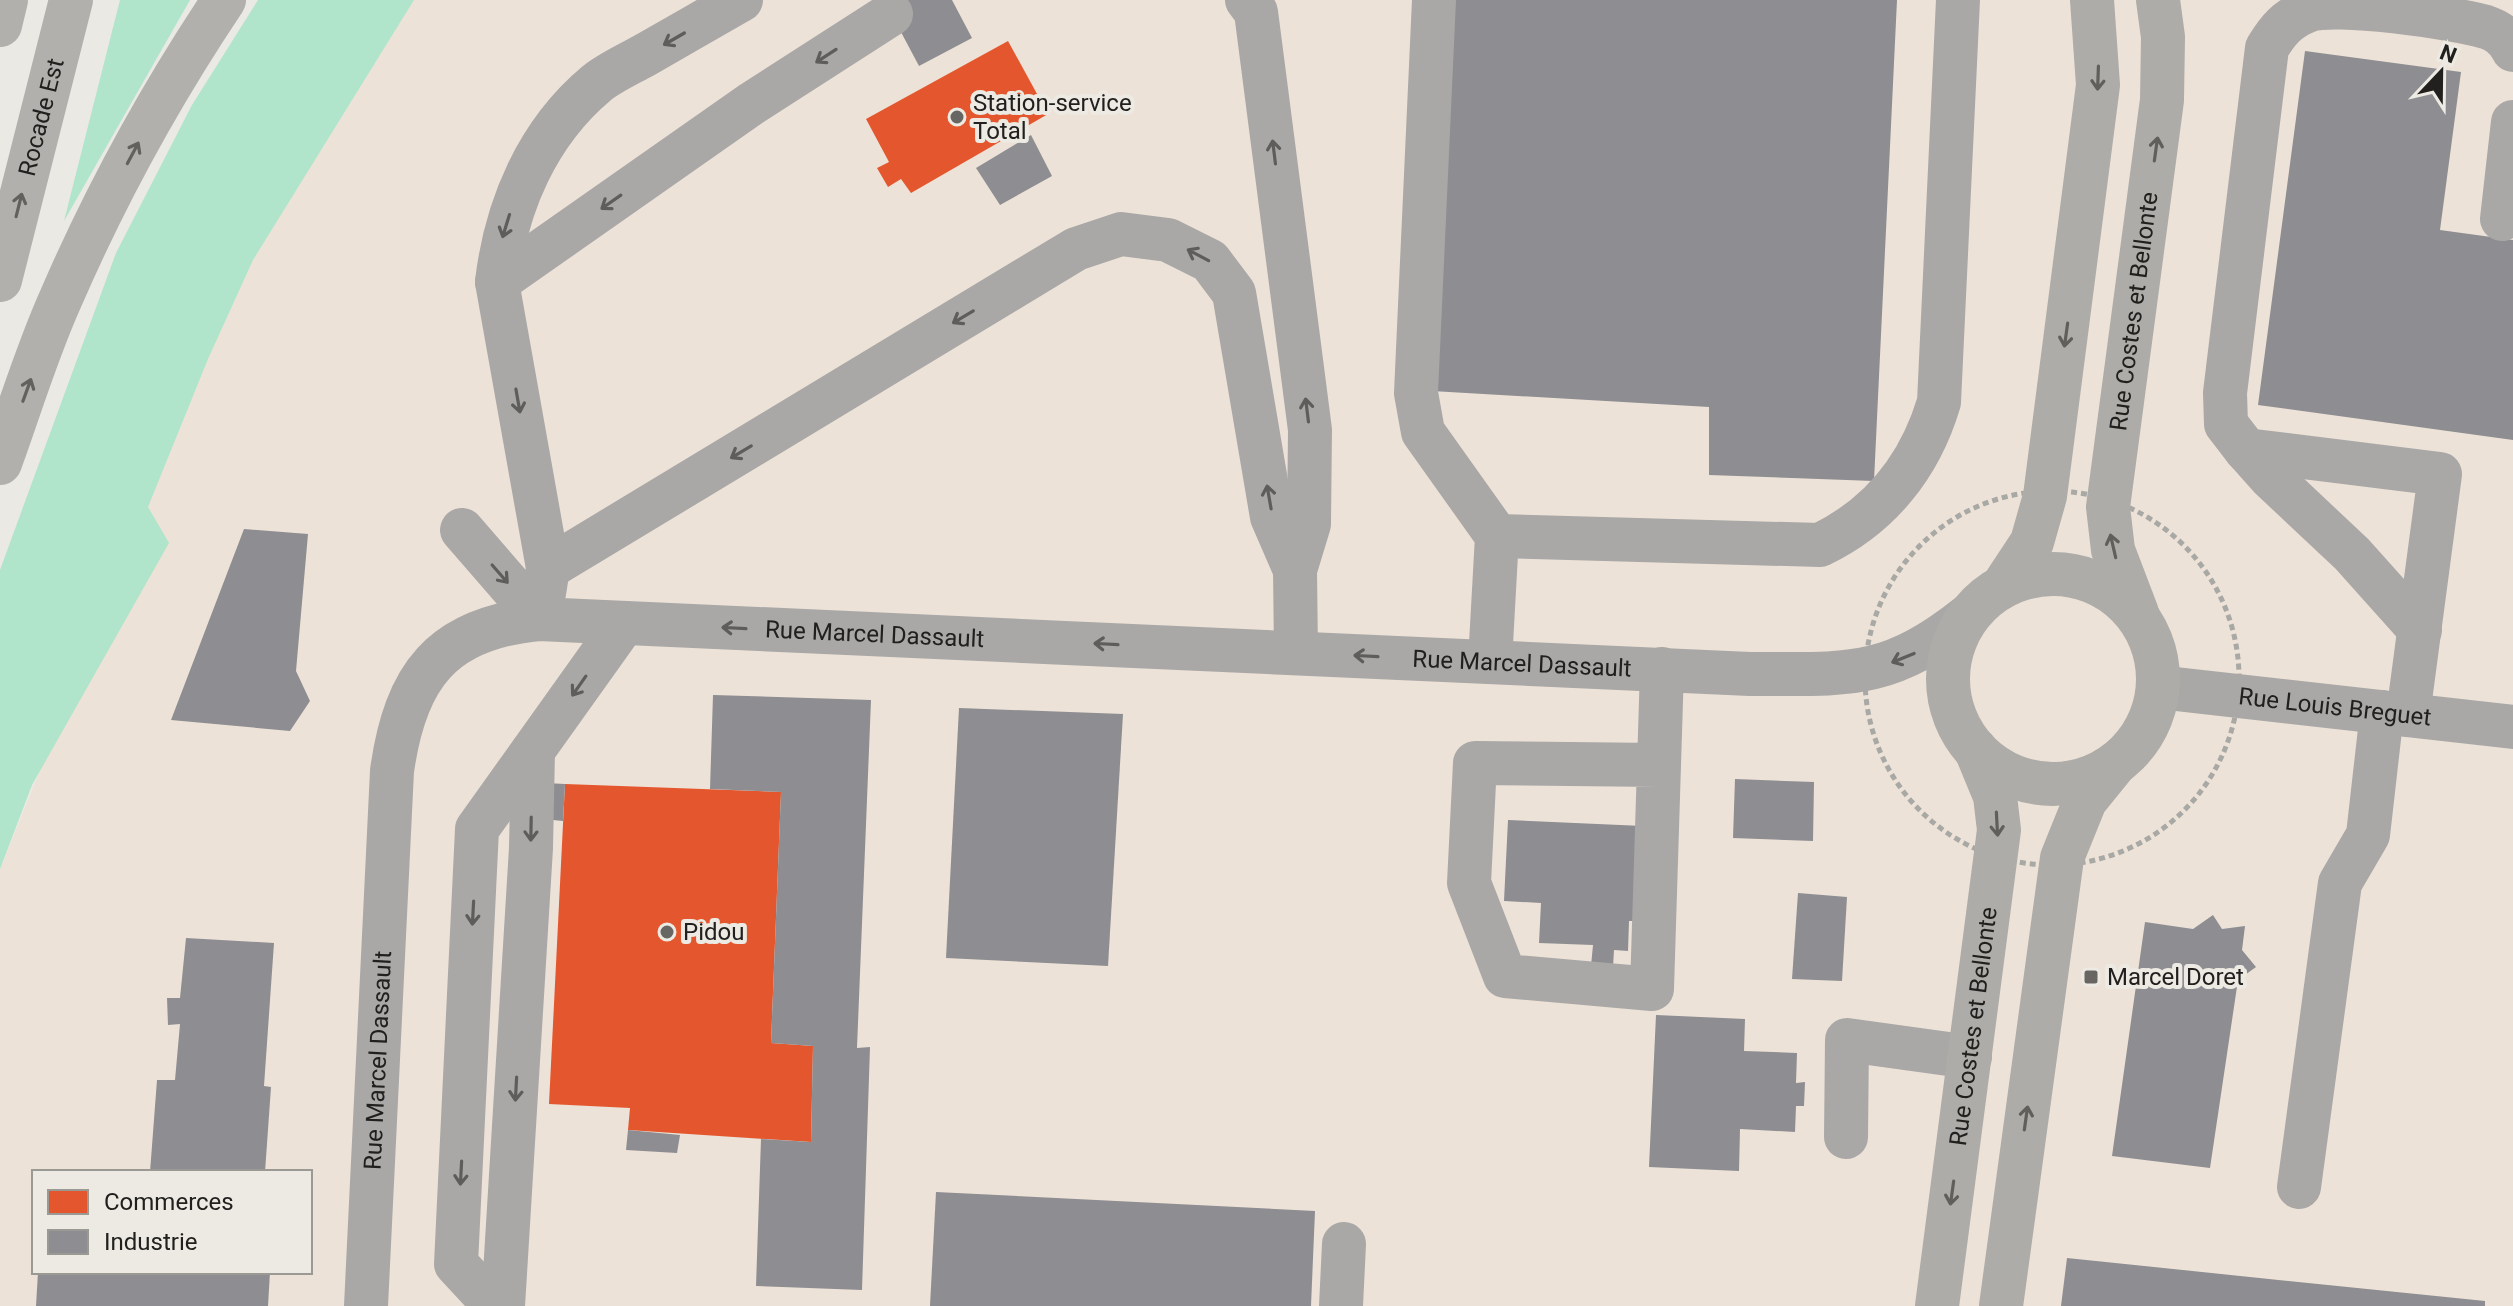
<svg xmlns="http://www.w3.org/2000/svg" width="2513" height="1306" viewBox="0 0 2513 1306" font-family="Roboto,sans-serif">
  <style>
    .industrial { fill: #ede2d7; fill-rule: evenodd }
    .green { fill: #b0e4cb }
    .shops { fill: #e4572e }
    .industry { fill: #8d8d92 }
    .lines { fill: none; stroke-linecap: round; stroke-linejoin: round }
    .path { stroke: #a8a8a5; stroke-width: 5; stroke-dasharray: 6 4; stroke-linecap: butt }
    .minor { stroke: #a9a8a7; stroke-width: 44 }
    .major { stroke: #adaca8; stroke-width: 44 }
    .highway { stroke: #b1b0ad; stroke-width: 44 }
    .oneway { stroke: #5e5d5c }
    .oneway2 { stroke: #605f5c }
    .oneway3 { stroke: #62615e }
    .poi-dot { fill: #676663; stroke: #eceae2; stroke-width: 3 }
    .labels { text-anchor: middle; stroke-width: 8; stroke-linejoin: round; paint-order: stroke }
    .poi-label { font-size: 24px; fill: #21201e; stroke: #eceae2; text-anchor: start }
    .street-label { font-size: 24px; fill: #21201e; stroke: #eceae2 }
  </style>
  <rect width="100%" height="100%" fill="#eae9e4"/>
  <!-- industrial -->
  <path class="industrial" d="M414,0H2513V1306H0V869L208,359L253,260ZM34,1172H310V1272H34Z"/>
  <!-- green -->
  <g class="green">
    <path d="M120,0H190L64,221Z"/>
    <path d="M258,0H414L253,260L208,359L148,507L169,543L32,785L0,869V570L116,253L192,105Z"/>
  </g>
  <!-- shops -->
  <g class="shops">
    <path d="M1008,41L1048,114L911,193L901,179L888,187L877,168L889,162L866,119Z"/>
    <path d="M565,784L781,792L771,1043L813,1046L811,1142L628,1130L630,1108L549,1104Z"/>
  </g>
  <!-- industry -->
  <g class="industry">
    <path d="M884,0H952L972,38L919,66Z"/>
    <path d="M1451,0H1897L1874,481L1709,475V407L1432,391Z"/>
    <path d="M2305,51L2461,72L2440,230L2513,240V440L2258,405Z"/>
    <path d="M1031,135L1052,176L1000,205L976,168Z"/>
    <path d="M244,529L308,534L296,671L310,701L290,731L171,720Z"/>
    <path d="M713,695L871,700L857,1048L870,1047L862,1290L756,1286L761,1139L811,1142L813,1046L771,1043L781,792L710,789Z"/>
    <path d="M959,708L1123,714L1108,966L946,958Z"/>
    <path d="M1735,779L1814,782L1813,841L1733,838Z"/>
    <path d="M546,783L565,784L563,821L543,819Z"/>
    <path d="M1508,820L1643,826L1639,921H1629L1628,951L1614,950L1613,967L1591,966L1593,945L1539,943L1541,903L1504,901Z"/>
    <path d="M1798,893L1847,897L1842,981L1792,979Z"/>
    <path d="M2213,915L2222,929L2245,926L2242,950L2256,967L2238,980L2210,1168L2112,1156L2145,922L2193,929Z"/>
    <path d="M186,938L274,943L264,1086L271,1087L265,1172H150L157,1080H175L180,1024L168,1025L167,998H180Z"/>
    <path d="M1656,1015L1745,1019L1744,1051L1797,1053L1796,1083L1805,1082L1804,1106H1796L1795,1132L1740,1129L1739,1171L1649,1167Z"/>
    <path d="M628,1130L680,1135L677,1153L626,1150Z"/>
    <path d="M936,1192L1315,1211L1311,1306H930Z"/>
    <path d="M2067,1258L2318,1284L2485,1301V1306H2061Z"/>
    <path d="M38,1272H270L268,1306H36Z"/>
  </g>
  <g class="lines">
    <!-- path -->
    <circle class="path" cx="2052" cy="678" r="187"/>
    <!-- minor -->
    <g class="minor">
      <path d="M1247,0L1256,12L1310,430L1309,524L1295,570L1296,653"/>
      <path d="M1434,0L1416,393L1423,432L1497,536L1490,662"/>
      <path d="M2502,219L2513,122"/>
      <path d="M497,282C506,206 537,133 597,83C611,72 629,64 645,55C677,37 709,18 741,0"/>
      <path d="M2246,450L2440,474L2408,715"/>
      <path d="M462,530L539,619"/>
      <path d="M1497,536L1820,545C1880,516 1920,466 1939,402L1958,0"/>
      <path d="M548,568L1076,249L1121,234L1168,240L1210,261L1234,293L1272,517L1295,570"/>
      <path d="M544,593L548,568L497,282L751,104L891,14"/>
      <path d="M2420,630L2352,554L2270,477L2246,450L2226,424L2225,393L2267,48C2278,30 2287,19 2307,11C2333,0 2455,18 2486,27C2498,31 2508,39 2513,50"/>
      <path id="s1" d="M2158,687L2513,727"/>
      <path d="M1659,765L1475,763L1469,883L1505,976L1652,989L1662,669"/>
      <path d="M1846,1137L1847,1040L1970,1057"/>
      <path d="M2299,1187L2340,883L2368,835L2382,712"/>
      <path id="s2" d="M366,1306L392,771C405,677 441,628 539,619L1750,674C1849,674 1887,680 1968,616"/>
      <path d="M495,1306L456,1264L477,829L624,623"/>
      <path d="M503,1306L531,848L533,751"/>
      <path d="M1341,1306L1344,1244"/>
    </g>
    <!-- major -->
    <g class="major">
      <circle cx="2053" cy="679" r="105"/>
      <path d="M2003,586L2032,542L2045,496L2098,85L2092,0"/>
      <path id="s3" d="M2137,613L2113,550L2108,507L2162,100L2163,37L2158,0"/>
      <path id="s4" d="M1937,1306L1999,830L1995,796L1976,750"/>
      <path d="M2001,1306L2062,858L2085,801L2115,764"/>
    </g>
    <!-- highway -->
    <g class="highway">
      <path d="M0,25L6,0"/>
      <path id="s5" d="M0,280L71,0"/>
      <path d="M0,463C20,408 37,351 61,298C106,194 161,94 224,0"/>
    </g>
  </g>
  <!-- one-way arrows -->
  <defs><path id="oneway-shaft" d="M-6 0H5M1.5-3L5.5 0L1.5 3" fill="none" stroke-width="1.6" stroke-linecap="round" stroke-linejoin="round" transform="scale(2)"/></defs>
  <g class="oneway">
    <use href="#oneway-shaft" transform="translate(674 39) rotate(150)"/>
    <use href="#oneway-shaft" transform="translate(826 56) rotate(147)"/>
    <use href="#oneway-shaft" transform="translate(1274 152) rotate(-97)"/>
    <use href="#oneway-shaft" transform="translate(611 202) rotate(145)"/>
    <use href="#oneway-shaft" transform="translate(506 226) rotate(107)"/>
    <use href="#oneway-shaft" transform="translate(1198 255) rotate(-152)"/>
    <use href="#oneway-shaft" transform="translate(963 317) rotate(149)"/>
    <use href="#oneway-shaft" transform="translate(518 401) rotate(80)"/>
    <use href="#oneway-shaft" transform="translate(1307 410) rotate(-97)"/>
    <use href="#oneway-shaft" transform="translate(741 452) rotate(149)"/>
    <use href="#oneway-shaft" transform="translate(1269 497) rotate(-100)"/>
    <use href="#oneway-shaft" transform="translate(500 574) rotate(49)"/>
    <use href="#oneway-shaft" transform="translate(734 628) rotate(-177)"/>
    <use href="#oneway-shaft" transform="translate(1106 644) rotate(-177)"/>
    <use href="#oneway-shaft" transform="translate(1366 656) rotate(-177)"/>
    <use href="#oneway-shaft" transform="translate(1903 658) rotate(158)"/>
    <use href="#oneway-shaft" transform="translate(579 686) rotate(125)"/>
    <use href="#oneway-shaft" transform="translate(531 829) rotate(91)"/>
    <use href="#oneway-shaft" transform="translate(473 913) rotate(93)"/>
    <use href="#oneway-shaft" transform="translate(516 1089) rotate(93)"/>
    <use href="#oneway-shaft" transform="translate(461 1173) rotate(93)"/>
  </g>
  <g class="oneway2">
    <use href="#oneway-shaft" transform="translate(2098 78) rotate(92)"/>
    <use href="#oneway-shaft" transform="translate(2156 149) rotate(-82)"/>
    <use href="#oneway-shaft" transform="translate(2066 335) rotate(98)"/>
    <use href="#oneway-shaft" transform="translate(2113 546) rotate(-103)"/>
    <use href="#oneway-shaft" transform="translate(1997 824) rotate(87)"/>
    <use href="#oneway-shaft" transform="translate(2026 1118) rotate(-82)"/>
    <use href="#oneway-shaft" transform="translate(1952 1193) rotate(98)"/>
  </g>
  <g class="oneway3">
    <use href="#oneway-shaft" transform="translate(133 153) rotate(-62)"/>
    <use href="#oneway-shaft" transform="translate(19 205) rotate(-76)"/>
    <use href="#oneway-shaft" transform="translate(27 390) rotate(-70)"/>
  </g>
  <!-- markers -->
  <g class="poi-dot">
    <circle cx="957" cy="117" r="8"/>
    <circle cx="667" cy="932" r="8"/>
    <rect x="2083" y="969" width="16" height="16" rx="4"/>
  </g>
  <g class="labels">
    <!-- poi labels -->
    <g class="poi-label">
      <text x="973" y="111">Station-service<tspan x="973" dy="28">Total</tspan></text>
      <text x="683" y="940">Pidou</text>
      <text x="2107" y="985">Marcel Doret</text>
    </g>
    <!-- street labels -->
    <g class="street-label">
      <text dy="8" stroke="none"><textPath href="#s5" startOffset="168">Rocade Est</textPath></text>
      <text dy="8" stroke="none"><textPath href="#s3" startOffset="308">Rue Costes et Bellonte</textPath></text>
      <text dy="8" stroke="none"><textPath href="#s2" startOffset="1106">Rue Marcel Dassault</textPath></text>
      <text dy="8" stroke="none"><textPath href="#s2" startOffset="1754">Rue Marcel Dassault</textPath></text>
      <text dy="8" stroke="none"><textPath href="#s1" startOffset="178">Rue Louis Breguet</textPath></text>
      <text dy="8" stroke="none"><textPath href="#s4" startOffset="282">Rue Costes et Bellonte</textPath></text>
      <text dy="8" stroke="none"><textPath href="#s2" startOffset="246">Rue Marcel Dassault</textPath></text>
    </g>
  </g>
  <!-- legend -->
  <rect x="32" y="1170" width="280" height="104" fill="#eceae2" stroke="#9b9994" stroke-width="2"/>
  <rect x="48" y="1190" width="40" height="24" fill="#e4572e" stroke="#9b9994" stroke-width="2"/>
  <text x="104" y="1210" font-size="24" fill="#21201e">Commerces</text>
  <rect x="48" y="1230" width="40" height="24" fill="#8d8d92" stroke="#9b9994" stroke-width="2"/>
  <text x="104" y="1250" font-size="24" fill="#21201e">Industrie</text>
  <!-- north arrow -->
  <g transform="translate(2441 72) rotate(22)" stroke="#eceae2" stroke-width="6" paint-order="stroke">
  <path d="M0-6L14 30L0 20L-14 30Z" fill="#21201e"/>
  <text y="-12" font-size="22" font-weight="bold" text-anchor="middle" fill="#21201e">N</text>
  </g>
</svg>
